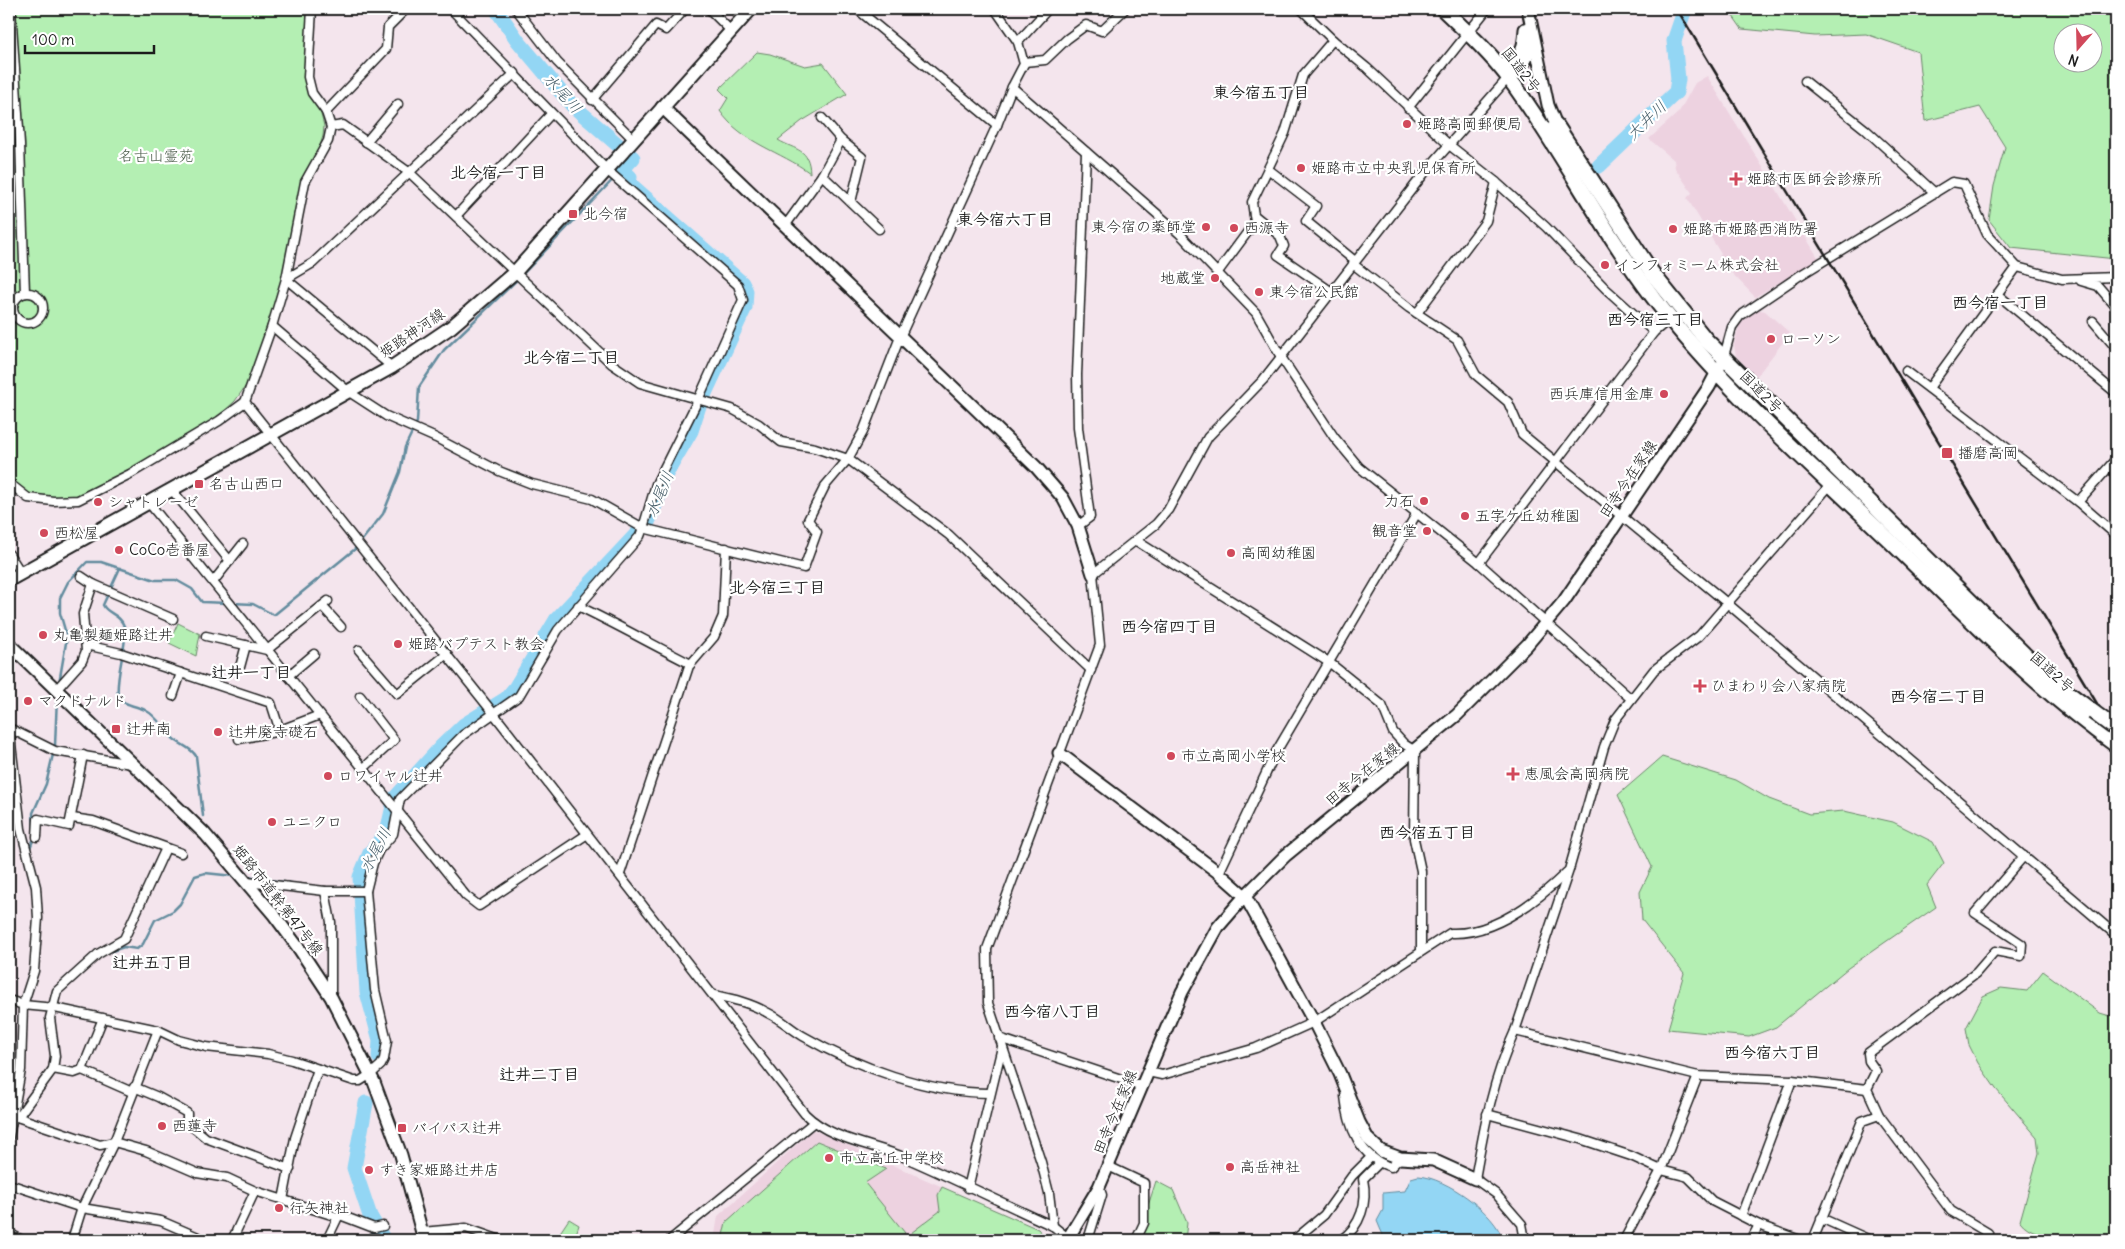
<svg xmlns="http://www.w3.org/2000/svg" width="2125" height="1249" viewBox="0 0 2125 1249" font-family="Delius,'Klee One',sans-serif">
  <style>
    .built { fill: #edd2e0 }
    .green { fill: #b4efb3; stroke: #688668; fill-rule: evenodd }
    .water { fill: #93d6f4; stroke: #638c9e }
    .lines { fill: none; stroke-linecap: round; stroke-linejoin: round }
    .stream { stroke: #638c9e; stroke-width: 2.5 }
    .river { stroke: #93d6f4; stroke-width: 15 }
    .street-casing { stroke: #1c1c1c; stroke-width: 11 }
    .secondary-casing { stroke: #1c1c1c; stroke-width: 15 }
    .primary-casing { stroke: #1c1c1c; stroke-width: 16 }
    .highway-casing { stroke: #1c1c1c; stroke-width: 18 }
    .street { stroke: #fff; stroke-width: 8 }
    .secondary { stroke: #fff; stroke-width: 11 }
    .primary { stroke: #fff; stroke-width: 12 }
    .highway { stroke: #fff; stroke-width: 14 }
    .rail { stroke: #1c1c1c; stroke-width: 2.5 }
    .highway-bridge-casing { stroke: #1c1c1c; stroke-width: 18; stroke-linecap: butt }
    .highway-bridge { stroke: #fff; stroke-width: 14 }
    .poi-dot { fill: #d1495b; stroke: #fff; stroke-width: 2 }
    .labels { text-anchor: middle; stroke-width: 4.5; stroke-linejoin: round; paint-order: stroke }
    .street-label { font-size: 15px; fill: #1c1c1c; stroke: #fff }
    .poi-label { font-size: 15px; fill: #1c1c1c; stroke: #fff; text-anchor: start }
    .park-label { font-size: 15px; fill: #4a5b49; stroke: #fff }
    .neighbourhood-label { font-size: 16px; font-weight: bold; fill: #1c1c1c; stroke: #fff }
    .water-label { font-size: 16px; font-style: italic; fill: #465d68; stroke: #fff }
  </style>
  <rect width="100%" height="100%" fill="#f4e5ed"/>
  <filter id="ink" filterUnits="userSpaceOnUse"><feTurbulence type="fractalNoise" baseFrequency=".02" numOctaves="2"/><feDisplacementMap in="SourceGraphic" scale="10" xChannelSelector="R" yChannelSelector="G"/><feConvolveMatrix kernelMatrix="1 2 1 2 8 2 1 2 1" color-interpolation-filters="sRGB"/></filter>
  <g filter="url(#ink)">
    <!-- built -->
    <g class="built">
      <path d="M1707,76L1819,259L1755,297L1721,262L1719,257L1721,254L1687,198L1692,193L1675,168L1674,160L1649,139L1679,112L1695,83Z"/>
      <path d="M1756,309L1765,311L1790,333L1756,377L1736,356L1734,345L1740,323Z"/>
      <path d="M813,1130L1038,1229L1043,1235V1240H714L718,1216Z"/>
    </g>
    <!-- green -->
    <g class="green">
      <path d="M9,9H307V91L320,111L324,126L323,136L318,152L304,175L290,247L268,327L247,384L235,401L220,415L123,474L78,497H53L28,494L9,479Z"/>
      <path d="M1728,9H2116V259L2011,248L1989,220L1994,186L2005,147L1980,107L1925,121L1918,52L1866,34L1815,36L1742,29ZM2092,32V62H2062V32Z"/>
      <path d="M757,52L770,54L805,66L823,63L847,94L802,121L778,140C797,151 809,148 810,173C780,151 742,143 720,111L728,98L719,89Z"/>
      <path d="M178,623L200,634L196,656L169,643Z"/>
      <path d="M1662,757L1736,780L1769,799L1809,814L1844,811L1893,822L1933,842L1944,863L1927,885L1936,907L1848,968L1776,1027L1749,1037L1668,1029L1684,973L1642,920L1640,892L1652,867L1618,795Z"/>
      <path d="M2043,971L2100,1013L2110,1016L2116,1010V1235C2090,1235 2037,1244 2020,1221L2039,1153L2037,1137L1996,1089L1978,1063L1969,1045L1966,1028L1983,996L2001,988L2027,991Z"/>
      <path d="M817,1141L886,1169L865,1183L905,1233L895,1240H722L726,1222Z"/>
      <path d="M1156,1181L1173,1190L1187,1223L1185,1240H1137Z"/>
      <path d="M942,1187L1038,1229L1043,1235V1240H915L911,1233L940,1211L938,1195Z"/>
      <path d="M569,1219L579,1225L574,1240H555Z"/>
    </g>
    <!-- water -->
    <path class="water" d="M1418,1176C1445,1177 1496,1213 1503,1240H1385L1377,1221L1383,1210V1193L1405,1191L1411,1178Z"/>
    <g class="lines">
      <!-- stream -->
      <g class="stream">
        <path d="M120,568L103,605C107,614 120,614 124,626C129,640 115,676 118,696C122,705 137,706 145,710C159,717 163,730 175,740C183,746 191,748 196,756L203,816"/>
        <path d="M232,603L253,604L274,615L355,549L383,514L400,472L405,447L417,422L419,387L444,350L523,274L622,170"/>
        <path d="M59,683L67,637L60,613V598L68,582L87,562H101L155,580H176L192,589L202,602L227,603"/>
        <path d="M30,848L34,838L33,813L46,784L55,746L57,696"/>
        <path d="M247,877L291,883"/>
        <path d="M106,953L124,947L137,949L143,944L155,920L173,911L180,904L195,876L205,873L234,876"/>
      </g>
      <!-- river -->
      <g class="river">
        <path d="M1599,166L1676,92L1678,79L1674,41L1685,9"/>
        <path d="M379,1057L380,1040L367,992L360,877L370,853L387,832L395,798L441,747L464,725L506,699L515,688L556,620L648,522L658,498L659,486L691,431L699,406L745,307L746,291L742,283L629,183L630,177L622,170L633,158L571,104L518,41L496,9"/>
        <path d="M366,1103L354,1168L370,1216L384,1240"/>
      </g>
      <defs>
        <g id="street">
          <path d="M11,9L20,144L25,293"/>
          <path d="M312,9L308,77L312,93L326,112L331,127L328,141L305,182L286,279L272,326L245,402L494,714L805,1114C831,1140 873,1144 906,1158C955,1179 1004,1204 1053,1226L1068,1238"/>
          <path d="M451,9L608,171L738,285L743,300L698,400L656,484L643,528L804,568L817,532L808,520L825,486L848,459L863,432L900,337L997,125L1012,87L1024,64L1018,42L995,9"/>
          <path d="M516,9L557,62L634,140"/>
          <path d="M709,9L731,31"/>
          <path d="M857,9L997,125"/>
          <path d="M1301,9L1333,40L1367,68L1448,144L1496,182L1546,227L1606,289L1654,332"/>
          <path d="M1018,42L1048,9"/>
          <path d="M1024,62L1045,60L1067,39L1086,25L1102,31L1125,9"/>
          <path d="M1805,81L1865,129L1935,193"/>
          <path d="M1012,87L1179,233L1256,313L1281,357L1334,437L1359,467L1479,563L1630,698"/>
          <path d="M592,100L656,25L666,30L685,9"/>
          <path d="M1408,108L1487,9"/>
          <path d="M326,112L386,49L388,27L406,9"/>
          <path d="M822,118L841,140L862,157L851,202"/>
          <path d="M331,127L343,125L410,173L612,364L640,383L732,409L759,424L781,442L815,448L848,459L949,535L1091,670"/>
          <path d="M366,142L398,104"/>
          <path d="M1268,169L1316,206L1306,221L1355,261"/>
          <path d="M822,175L879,229"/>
          <path d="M1254,215L1280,236L1284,246L1278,255L1332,292"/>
          <path d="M456,216L551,114"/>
          <path d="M785,226L822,175L841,140"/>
          <path d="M1353,264L1409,308L1457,340L1476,375L1508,402L1522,434L1727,603L2116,935"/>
          <path d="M1218,272L1255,222L1252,202L1285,133L1303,75L1333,40"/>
          <path d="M2081,281L2098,286L2116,307"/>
          <circle cx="28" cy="308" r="15"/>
          <path d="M1997,294L2116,393"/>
          <path d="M1417,313L1486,221L1496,182"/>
          <path d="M2093,321L2116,348"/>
          <path d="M1723,360L1732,327L1740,316L1799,276L1952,182L1964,184L1987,234L2017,267L2062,279L2116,277"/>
          <path d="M392,367L286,279L313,263L515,73"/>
          <path d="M1906,371L2078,502L2116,535"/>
          <path d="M1929,388L2017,267"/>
          <path d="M9,483L28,498L53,501L78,500L130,474L219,421L245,402"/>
          <path d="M172,490L230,561"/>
          <path d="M2078,502L2116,459"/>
          <path d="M149,503L466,896L479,906L586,835"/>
          <path d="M1078,526L1090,517L1078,428L1077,375L1086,152"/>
          <path d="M1135,540L1330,663L1382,705L1393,732L1404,744L1415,751L1414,839L1421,871V951"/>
          <path d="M9,554L21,573"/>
          <path d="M1479,563L1654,332L1671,318"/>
          <path d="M81,576L93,584L173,619"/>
          <path d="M213,582L243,544"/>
          <path d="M322,606L341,627"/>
          <path d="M578,606C616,624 653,645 691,664"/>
          <path d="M206,636L267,650L328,601"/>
          <path d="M86,645L121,653L271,703L280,731"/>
          <path d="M359,650L397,694L447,654"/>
          <path d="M240,667L246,645"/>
          <path d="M288,676L314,654"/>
          <path d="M56,690L82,661L86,651L83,614L93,584"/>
          <path d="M173,696L181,673"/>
          <path d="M360,696L394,740L364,768"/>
          <path d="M9,727L21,829L36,887L38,918L34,971L23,1005L21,1070L9,1137"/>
          <path d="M9,728L55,751L131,764"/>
          <path d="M239,739L275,732L320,715"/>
          <path d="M72,818L93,821L181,853"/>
          <path d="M37,837L38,819L69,826L83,755"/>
          <path d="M1219,873L1276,752L1417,513"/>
          <path d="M620,874L689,666L714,637L723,616L726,548"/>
          <path d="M247,882L325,891H366"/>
          <path d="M325,891L331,922V995"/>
          <path d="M714,995C733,999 751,1003 768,1013C781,1019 791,1029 803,1036C856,1067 929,1093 990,1093"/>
          <path d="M9,1000L23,1005L55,1008L158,1030L179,1040L206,1047L268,1054L292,1060L354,1081H360L371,1074L381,1065L384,1059L387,1041L375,990L366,891L373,863L379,850L393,834L400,799L463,735L519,696L558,630L640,536L643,528L592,499L532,484L499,471L436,438L386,416L349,392L272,326"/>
          <path d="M1515,1031L1698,1076L1792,1080L1867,1089"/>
          <path d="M999,1038L1142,1086"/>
          <path d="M53,1069L74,1073L82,1070L132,1092"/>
          <path d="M82,1070L103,1018"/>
          <path d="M1148,1072L1162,1075L1256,1048L1314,1022L1450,933C1494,935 1537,901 1567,872"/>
          <path d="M134,1087L158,1097L187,1113V1122L206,1138L290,1169"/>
          <path d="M1345,1096C1348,1126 1360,1158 1391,1167L1400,1158"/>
          <path d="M1487,1114L1580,1139L1631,1156L1661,1170L1688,1177L1712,1201L1759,1225L1800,1240"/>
          <path d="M14,1116L100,1145L114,1142L146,1151L197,1173L227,1178L255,1191L338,1217L327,1240"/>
          <path d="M18,1117L53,1069L55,1056L50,1018L57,991L98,954L124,939L166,848"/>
          <path d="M1108,1166L1144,1183V1223L1136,1240"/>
          <path d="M9,1184L82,1208L161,1221L205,1240"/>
          <path d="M968,1188L1002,1047"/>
          <path d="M283,1200L295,1138L318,1069"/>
          <path d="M1741,1216L1792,1080"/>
          <path d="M338,1217L340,1215L374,1228L383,1226"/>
          <path d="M1821,1218L1870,1240"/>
          <path d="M1053,1226L1049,1193L1041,1162L988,1003L987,949L1100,645L1093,574L1156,524L1168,510L1208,437L1263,380L1426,171L1508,78"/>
          <path d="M422,1232L466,1228L500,1240"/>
          <path d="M9,1233L22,1240"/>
          <path d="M72,1240L82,1208L114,1142L158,1030"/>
          <path d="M232,1240L255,1191"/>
          <path d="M670,1240L814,1122"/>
          <path d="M1088,1240L1102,1195L1099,1187"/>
          <path d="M1294,1240L1324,1215L1352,1176L1370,1158"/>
          <path d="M1341,1240C1361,1226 1368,1202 1363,1179L1379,1163"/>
          <path d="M1525,1240L1522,1224L1496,1194L1475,1179C1484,1128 1493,1078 1515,1031L1569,870L1604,747L1615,720L1654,670L1699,636L1831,484"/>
          <path d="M1624,1240L1661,1170L1698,1076"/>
          <path d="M1751,1240L1759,1225"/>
          <path d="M1813,1240L1862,1121L1879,1115"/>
          <path d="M1984,1240L1988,1233L1951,1211L1879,1115L1867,1089L1876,1071L1869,1061L1868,1053L1976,973L1995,951L2021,956L2022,944L1975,913L2024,856"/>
        </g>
        <g id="secondary">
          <path d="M1528,9L1548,105L1556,125"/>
          <path d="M1497,64C1521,67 1524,47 1525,29"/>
          <path d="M1508,78C1522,66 1532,59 1528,39"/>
          <path d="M662,107L1036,467L1063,498L1078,526L1093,574"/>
          <path d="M9,644L205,834L274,915L300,950L331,997L374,1082L401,1155L424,1240"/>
          <path d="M1059,753L1219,873L1245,896L1314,1022L1340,1074L1359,1122L1368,1139L1381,1151L1400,1158L1433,1160L1475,1179"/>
          <path d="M1067,1240L1099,1187L1182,992L1218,927L1245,896L1285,856L1457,715L1527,645L1564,601L1709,387L1720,366"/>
        </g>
        <path id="primary" d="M9,580L392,367L451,327L516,271L751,9"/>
        <g id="highway">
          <path d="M1443,9C1466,31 1490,53 1509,78C1561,149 1600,227 1653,297C1721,386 1808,462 1888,539C1962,610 2033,686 2116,745"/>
          <path d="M1556,125L1652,273L1706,340L2024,654L2054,682L2093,712"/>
        </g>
      </defs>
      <!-- street casing -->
      <use href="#street" class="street-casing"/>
      <!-- secondary casing -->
      <use href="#secondary" class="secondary-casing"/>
      <!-- primary casing -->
      <use href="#primary" class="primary-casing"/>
      <!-- highway casing -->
      <use href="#highway" class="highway-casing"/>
      <!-- street -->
      <use href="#street" class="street"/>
      <!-- secondary -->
      <use href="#secondary" class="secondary"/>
      <!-- primary -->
      <use href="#primary" class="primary"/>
      <!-- highway -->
      <use href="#highway" class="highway"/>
      <!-- rail -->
      <path class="rail" d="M1677,9L2116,735"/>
      <defs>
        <path id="highway-bridge" d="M2093,712L2116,729"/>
      </defs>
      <!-- highway-bridge casing -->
      <use href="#highway-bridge" class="highway-bridge-casing"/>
      <!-- highway-bridge -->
      <use href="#highway-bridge" class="highway-bridge"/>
    </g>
  </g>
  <!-- markers -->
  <g class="poi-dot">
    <circle cx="1407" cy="124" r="5"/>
    <circle cx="1301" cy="168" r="5"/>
    <path d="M1733.5 171.5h5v5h5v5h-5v5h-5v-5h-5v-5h5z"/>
    <rect x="568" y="209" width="10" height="10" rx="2.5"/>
    <circle cx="1206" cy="227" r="5"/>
    <circle cx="1234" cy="228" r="5"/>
    <circle cx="1673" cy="229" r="5"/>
    <circle cx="1605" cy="265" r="5"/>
    <circle cx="1215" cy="278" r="5"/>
    <circle cx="1259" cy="292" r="5"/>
    <circle cx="1771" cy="339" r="5"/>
    <circle cx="1664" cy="394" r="5"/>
    <rect x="1941" y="447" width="12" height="12" rx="2.5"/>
    <rect x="194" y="479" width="10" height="10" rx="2.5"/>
    <circle cx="1424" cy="501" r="5"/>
    <circle cx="98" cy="502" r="5"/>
    <circle cx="1465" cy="516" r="5"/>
    <circle cx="1427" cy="531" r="5"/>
    <circle cx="44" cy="533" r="5"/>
    <circle cx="119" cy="550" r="5"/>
    <circle cx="1231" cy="553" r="5"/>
    <circle cx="43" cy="635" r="5"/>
    <circle cx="398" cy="644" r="5"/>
    <path d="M1697.5 678.5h5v5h5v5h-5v5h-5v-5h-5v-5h5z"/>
    <circle cx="28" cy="701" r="5"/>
    <rect x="111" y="724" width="10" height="10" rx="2.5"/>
    <circle cx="218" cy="732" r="5"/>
    <circle cx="1171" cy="756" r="5"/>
    <path d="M1510.5 766.5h5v5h5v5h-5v5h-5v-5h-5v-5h5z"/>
    <circle cx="328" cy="776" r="5"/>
    <circle cx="272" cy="822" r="5"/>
    <circle cx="162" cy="1126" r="5"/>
    <rect x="397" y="1123" width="10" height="10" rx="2.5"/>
    <circle cx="829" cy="1158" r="5"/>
    <circle cx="1230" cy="1167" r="5"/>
    <circle cx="369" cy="1170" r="5"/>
    <circle cx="279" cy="1208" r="5"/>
  </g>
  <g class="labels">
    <!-- street labels -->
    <g class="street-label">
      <text transform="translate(1521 70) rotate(52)" y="5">国道2号</text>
      <text transform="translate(412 333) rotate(-34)" y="5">姫路神河線</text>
      <text transform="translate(1761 392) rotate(45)" y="5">国道2号</text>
      <text transform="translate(1628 479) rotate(-56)" y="5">田寺今在家線</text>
      <text transform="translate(2052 672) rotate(42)" y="5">国道2号</text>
      <text transform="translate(1362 774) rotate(-39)" y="5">田寺今在家線</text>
      <text transform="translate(278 900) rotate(52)" y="5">姫路市道幹第47号線</text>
      <text transform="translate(1115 1112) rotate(-67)" y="5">田寺今在家線</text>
    </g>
    <!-- poi labels -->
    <g class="poi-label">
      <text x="1417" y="129">姫路高岡郵便局</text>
      <text x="1311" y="173">姫路市立中央乳児保育所</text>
      <text x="1747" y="184">姫路市医師会診療所</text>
      <text x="583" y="219">北今宿</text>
      <text x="1196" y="232" text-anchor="end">東今宿の薬師堂</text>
      <text x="1244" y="233">西源寺</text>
      <text x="1683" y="234">姫路市姫路西消防署</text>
      <text x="1615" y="270">インフォミーム株式会社</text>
      <text x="1205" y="283" text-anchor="end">地蔵堂</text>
      <text x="1269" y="297">東今宿公民館</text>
      <text x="1781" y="344">ローソン</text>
      <text x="1654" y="399" text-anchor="end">西兵庫信用金庫</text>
      <text x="1958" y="458">播磨高岡</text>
      <text x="209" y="489">名古山西口</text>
      <text x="1414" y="506" text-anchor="end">力石</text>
      <text x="108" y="507">シャトレーゼ</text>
      <text x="1475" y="521">五字ケ丘幼稚園</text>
      <text x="1417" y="536" text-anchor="end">観音堂</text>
      <text x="54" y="538">西松屋</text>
      <text x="129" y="555">CoCo壱番屋</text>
      <text x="1241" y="558">高岡幼稚園</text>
      <text x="53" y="640">丸亀製麺姫路辻井</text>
      <text x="408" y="649">姫路バプテスト教会</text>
      <text x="1711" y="691">ひまわり会八家病院</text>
      <text x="38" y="706">マクドナルド</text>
      <text x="126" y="734">辻井南</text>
      <text x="228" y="737">辻井廃寺礎石</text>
      <text x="1181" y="761">市立高岡小学校</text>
      <text x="1524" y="779">恵風会高岡病院</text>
      <text x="338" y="781">ロワイヤル辻井</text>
      <text x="282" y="827">ユニクロ</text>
      <text x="172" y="1131">西蓮寺</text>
      <text x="412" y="1133">バイパス辻井</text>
      <text x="839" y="1163">市立高丘中学校</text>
      <text x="1240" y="1172">高岳神社</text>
      <text x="379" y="1175">すき家姫路辻井店</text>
      <text x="289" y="1213">行矢神社</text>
    </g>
    <!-- park labels -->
    <g class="park-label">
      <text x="156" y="161">名古山霊苑</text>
    </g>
    <!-- neighbourhood labels -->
    <g class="neighbourhood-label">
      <text x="1261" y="98">東今宿五丁目</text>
      <text x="498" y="178">北今宿一丁目</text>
      <text x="1005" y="225">東今宿六丁目</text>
      <text x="2000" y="308">西今宿一丁目</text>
      <text x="1655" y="325">西今宿三丁目</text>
      <text x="571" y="363">北今宿二丁目</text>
      <text x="777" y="593">北今宿三丁目</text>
      <text x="1169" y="632">西今宿四丁目</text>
      <text x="251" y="678">辻井一丁目</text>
      <text x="1938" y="702">西今宿二丁目</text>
      <text x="1427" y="838">西今宿五丁目</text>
      <text x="152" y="968">辻井五丁目</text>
      <text x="1052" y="1017">西今宿八丁目</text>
      <text x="1772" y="1058">西今宿六丁目</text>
      <text x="539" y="1080">辻井二丁目</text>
    </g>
    <!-- water labels -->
    <g class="water-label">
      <text transform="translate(563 93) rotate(47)" y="6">水尾川</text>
      <text transform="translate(1646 120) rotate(-44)" y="6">大井川</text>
      <text transform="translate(659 494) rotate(-67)" y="6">水尾川</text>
      <text transform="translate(375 850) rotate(-62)" y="6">水尾川</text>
    </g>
  </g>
  <!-- margin -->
  <rect width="2125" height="1249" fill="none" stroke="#fff" stroke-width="30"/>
  <rect x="15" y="15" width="2095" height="1219" fill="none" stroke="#1c1c1c" stroke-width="2" filter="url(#ink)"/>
  <!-- north arrow -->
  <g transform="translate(2078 48) rotate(200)"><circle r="24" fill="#ffffff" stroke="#a4a4a4"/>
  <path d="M0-4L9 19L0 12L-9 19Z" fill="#d1495b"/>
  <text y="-8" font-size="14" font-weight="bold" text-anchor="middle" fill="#1c1c1c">N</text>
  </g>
  <!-- scale -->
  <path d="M25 45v8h129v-8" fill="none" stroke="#1c1c1c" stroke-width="2.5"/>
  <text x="32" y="45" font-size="15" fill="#1c1c1c" stroke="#ffffff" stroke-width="4" paint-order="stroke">100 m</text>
</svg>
